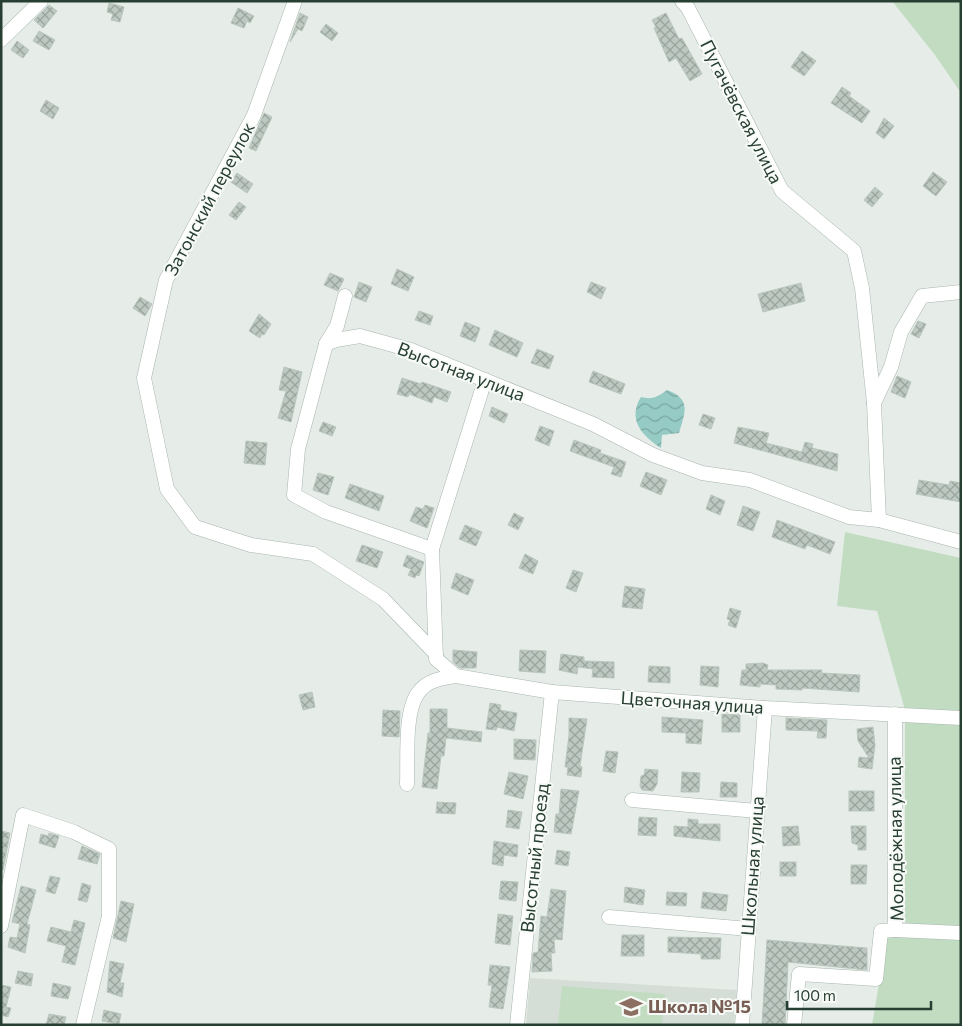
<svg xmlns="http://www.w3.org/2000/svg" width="962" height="1026" viewBox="0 0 962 1026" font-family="Commissioner,sans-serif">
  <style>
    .built { fill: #d5ddd7 }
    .green { fill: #c2dcc2 }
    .water { fill: url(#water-waves) }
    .building { fill: url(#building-cross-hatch); stroke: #b9c6be }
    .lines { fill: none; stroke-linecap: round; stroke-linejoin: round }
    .minor-casing { stroke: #a9b5ae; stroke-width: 15 }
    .minor { stroke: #fff; stroke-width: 14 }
    .labels { text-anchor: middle; stroke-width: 4; stroke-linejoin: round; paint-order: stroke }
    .street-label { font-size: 18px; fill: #273e32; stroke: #f7faf7 }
    .education-label { font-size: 18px; font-weight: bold; fill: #785e54; stroke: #f7faf7; text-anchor: start }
  </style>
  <defs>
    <pattern id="water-waves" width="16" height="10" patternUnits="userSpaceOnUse" patternTransform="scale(1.25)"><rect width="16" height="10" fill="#96cbc5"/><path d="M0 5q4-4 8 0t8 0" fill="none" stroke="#7aa6a1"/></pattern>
    <pattern id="building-cross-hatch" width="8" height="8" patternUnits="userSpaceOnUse" patternTransform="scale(1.25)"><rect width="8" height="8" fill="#bcc8c1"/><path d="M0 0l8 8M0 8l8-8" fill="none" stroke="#99a49d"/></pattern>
  </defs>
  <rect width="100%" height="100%" fill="#e6ede8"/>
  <!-- built -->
  <path class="built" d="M530,978L737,990L734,1025H526Z"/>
  <!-- green -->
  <g class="green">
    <path d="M892,1H961V93L935,55Z"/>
    <path d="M845,532L961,558V1025H872L887,936L905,937V710L877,611L837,606Z"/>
    <path d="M562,986L665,994L662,1025H558Z"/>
  </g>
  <!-- water -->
  <path class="water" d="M667,390C692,399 685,413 679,433L662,435L661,448C642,436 627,419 641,397C652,400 658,397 667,390Z"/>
  <!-- building -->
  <g class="building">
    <path d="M109,3L124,7L120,22L111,20L113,14L107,12Z"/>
    <path d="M49,5L57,11L43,28L34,20Z"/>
    <path d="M238,8L254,16L250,23L247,21L244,28L231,23Z"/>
    <path d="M300,13L308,17L302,31L298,29L290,42Z"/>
    <path d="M666,13L679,39L682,38L702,74L690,81L676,58L669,62L654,28L656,27L652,20Z"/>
    <path d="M326,24L338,33L332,41L320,32Z"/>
    <path d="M39,31L55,40L49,50L33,41Z"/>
    <path d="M17,41L29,50L23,58L11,50Z"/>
    <path d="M802,51L816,61L804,76L791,67Z"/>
    <path d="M842,87L851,93L849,96L870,111L862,123L831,103Z"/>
    <path d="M46,100L59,108L53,119L40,111Z"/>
    <path d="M264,113L272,117L256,151L249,148Z"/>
    <path d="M884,118L894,126L884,139L876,133Z"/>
    <path d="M933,172L947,182L936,196L923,186Z"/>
    <path d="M237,173L253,184L247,193L231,182Z"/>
    <path d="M875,187L883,194L872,207L864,200Z"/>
    <path d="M239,202L246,207L236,220L229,215Z"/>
    <path d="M397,269L414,277L408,291L391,284Z"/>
    <path d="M330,273L344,279L338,291L324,285Z"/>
    <path d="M359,282L372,287L366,302L354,297Z"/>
    <path d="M591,282L606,288L601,299L587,292Z"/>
    <path d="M801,283L805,301L763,312L758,294Z"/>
    <path d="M140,297L152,304L145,316L133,308Z"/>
    <path d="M419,311L433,316L430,325L415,320Z"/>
    <path d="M259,314L271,324L264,335L262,334L260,338L249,331Z"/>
    <path d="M918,321L926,324L919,338L911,334Z"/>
    <path d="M465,322L480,328L475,342L460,336Z"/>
    <path d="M495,330L523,343L517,357L489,345Z"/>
    <path d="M537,349L554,356L549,369L531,363Z"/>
    <path d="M284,367L302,372L291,422L278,418L286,391L279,390Z"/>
    <path d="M593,371L625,384L621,394L589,382Z"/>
    <path d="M897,376L911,382L905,398L891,392Z"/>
    <path d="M402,378L421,384L422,382L451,392L447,402L434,397L432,403L409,394L408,397L397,394Z"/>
    <path d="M492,407L508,414L504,423L489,416Z"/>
    <path d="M703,414L715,418L711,429L699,425Z"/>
    <path d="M323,422L336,427L332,436L319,431Z"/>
    <path d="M540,426L554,431L549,446L535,440Z"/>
    <path d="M738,427L769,433L766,443L802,452L805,442L813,444L812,448L838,454L837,471L734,443Z"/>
    <path d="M574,440L601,450L600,453L626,462L621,477L611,474L614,467L570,451Z"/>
    <path d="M246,441L267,443L265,465L244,463Z"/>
    <path d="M646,472L667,480L661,495L640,486Z"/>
    <path d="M318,473L334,477L328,495L313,490Z"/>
    <path d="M919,480L949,485L950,481L961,483V502L916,494Z"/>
    <path d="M350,484L384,496L379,511L345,498Z"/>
    <path d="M711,495L725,501L720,515L706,509Z"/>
    <path d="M425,505L434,508L427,528L410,521L416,507L423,509Z"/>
    <path d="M743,506L760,512L753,531L737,525Z"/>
    <path d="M514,513L524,518L518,530L508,525Z"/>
    <path d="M777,520L835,542L830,554L807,545L805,549L772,537Z"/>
    <path d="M465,525L482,532L476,546L459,539Z"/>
    <path d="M362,545L383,552L377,568L356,561Z"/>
    <path d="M525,554L538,561L533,574L519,568Z"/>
    <path d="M407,555L424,562L419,576L416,575L415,578L408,575L411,569L403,566Z"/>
    <path d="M573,570L583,573L576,592L566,588Z"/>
    <path d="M456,573L474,580L468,595L451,588Z"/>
    <path d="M625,586L645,589L642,609L622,607Z"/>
    <path d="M730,608L741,611L736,628L728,625L730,620L727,619Z"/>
    <path d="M453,650L477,652L476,668H460L453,662Z"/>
    <path d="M520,650L546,651L545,673L519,671Z"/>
    <path d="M561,654L584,657V661L614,662V678L592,677L593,669L578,667L577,674L559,670Z"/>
    <path d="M763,663L768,665L767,670H822L821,673L860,675L859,692L802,688V690L776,689V685L760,684V687L740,685L742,670H746V664Z"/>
    <path d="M649,666L670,667V683L648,682Z"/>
    <path d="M701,666L719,667L718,687L700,685Z"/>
    <path d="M312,692L315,707L303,710L299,695Z"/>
    <path d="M490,703L501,705L500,710L517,713L514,731L497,727L496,730L486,729Z"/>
    <path d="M430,709H447V728L482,732L481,742L446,738L444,756H441L437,789L422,787L428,733H430Z"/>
    <path d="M383,710L400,711L399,737L382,736Z"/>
    <path d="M722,714L740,715V732H722Z"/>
    <path d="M662,717L703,720L701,744L686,743V733L662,732Z"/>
    <path d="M569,718L587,719L580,766L582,767L581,777L567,775L568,767H565L569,735Z"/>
    <path d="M786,718L827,720L826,738H817L818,731L786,730Z"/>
    <path d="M873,727L875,745L872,769L858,767L859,757L869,758L858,741L857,729Z"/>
    <path d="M514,739L536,740L535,760L514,759Z"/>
    <path d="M606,751L618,752L615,773L603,771Z"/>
    <path d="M645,769L658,770L657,784L653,791L642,790L640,786L641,776L644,775Z"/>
    <path d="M509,772L528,776L523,799L504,794Z"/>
    <path d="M682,772L700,773L699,792H681Z"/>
    <path d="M721,782L737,783V797H720Z"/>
    <path d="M561,789L579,791L571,834L554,832L556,814H559Z"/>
    <rect x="849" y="791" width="25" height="20"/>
    <path d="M437,802L456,803L455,814L436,813Z"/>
    <path d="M508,810L522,812L519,829L506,827Z"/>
    <path d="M639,817L657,818L656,836L638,835Z"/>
    <path d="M688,819L698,820V824H720V841L674,836V826L688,827Z"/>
    <path d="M798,826L800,845L783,846L782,827Z"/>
    <path d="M851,826H866V850H858V845L852,843Z"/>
    <path d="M1,831L10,833L3,870H1Z"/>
    <path d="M49,833L59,836L55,848L39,843L41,834L48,836Z"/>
    <path d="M494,841L518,845L517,857L504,855L503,866L492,864Z"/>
    <path d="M82,846L100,854L97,864L78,859Z"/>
    <path d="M557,850L570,852L568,866L555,864Z"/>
    <rect x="780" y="862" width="16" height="14"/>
    <path d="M851,865H867L866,884H851Z"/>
    <path d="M50,876L60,878L55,894L46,891Z"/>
    <path d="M501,881L518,882L516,901L499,899Z"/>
    <path d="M82,883L91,886L87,902L78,900Z"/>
    <path d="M21,886L36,890L27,924L30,925L25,953L8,947L10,937L17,938L20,924L12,922Z"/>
    <path d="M625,887L645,890L643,905L624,902Z"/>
    <path d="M551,889L566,891L562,940L554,939L555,953H551L552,971L532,972L533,953L538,952L541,916L547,917Z"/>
    <path d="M667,892L687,893L686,906L666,905Z"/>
    <path d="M703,892L728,895L726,911L701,908Z"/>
    <path d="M121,901L134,904L126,942L113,938Z"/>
    <path d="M498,914L513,916L510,945L495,943Z"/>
    <path d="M74,920L85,923L75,965L62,962L66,946L47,941L51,927L71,932Z"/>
    <path d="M622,935H644V956H621Z"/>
    <path d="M668,937L721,938L720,959H701V954L668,952Z"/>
    <path d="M767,940L867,948V970L788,962L785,1025H762Z"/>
    <path d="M110,961L124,964L120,983H124L122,997L107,992Z"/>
    <path d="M490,965L510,967L503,1009L489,1007L492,985H488Z"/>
    <path d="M18,971L33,974L31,986L15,983Z"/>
    <path d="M53,983L71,987L68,999L51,996Z"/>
    <path d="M1,985L11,987L6,1007L11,1008L8,1017L1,1015Z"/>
    <path d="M104,1010L121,1014L119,1024L102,1021Z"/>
    <path d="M49,1014L66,1017L64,1025H46Z"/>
  </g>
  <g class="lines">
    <defs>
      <g id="minor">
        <path d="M295,1L254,115L166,280L144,378L167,489L195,527L251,545L313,554L383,599L436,654"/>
        <path d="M682,1L688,8L782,191L854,251L862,288L874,403L879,520"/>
        <path d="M1,40L41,1"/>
        <path d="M345,296L337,326L326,344L298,449L294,495L326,512L432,549"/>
        <path d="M326,344L336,340L360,336L411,350L593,424L653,455L702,473L750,480L849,517L879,520L961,542"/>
        <path d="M485,380L432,549L436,659L456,676L552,692L765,708L961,718"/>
        <path d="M874,403L891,367L901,332L922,296L961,292"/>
        <path d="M895,714V930L961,933"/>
        <path d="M407,784C408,760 404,712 418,693C427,680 442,678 456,676"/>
        <path d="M632,800L757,811"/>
        <path d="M609,917L749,929"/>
        <path d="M1,926L23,815L74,832L109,849V916L83,1025"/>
        <path d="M517,1025L552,692"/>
        <path d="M742,1025L765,708"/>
        <path d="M794,1025L799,974L876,979L881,931L895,930"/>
      </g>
    </defs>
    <!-- minor casing -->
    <use href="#minor" class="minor-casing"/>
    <!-- minor -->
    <use href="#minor" class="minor"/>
  </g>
  <!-- icons -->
  <defs>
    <symbol id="school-bare" viewBox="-9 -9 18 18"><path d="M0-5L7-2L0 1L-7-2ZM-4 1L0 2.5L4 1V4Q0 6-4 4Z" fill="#8d6e63" stroke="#f7faf7" stroke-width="2.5" paint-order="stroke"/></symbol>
  </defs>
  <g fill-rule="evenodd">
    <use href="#school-bare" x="615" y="991" width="32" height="32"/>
  </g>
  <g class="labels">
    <!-- street labels -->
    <g class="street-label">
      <text transform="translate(741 112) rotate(63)" y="6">Пугачёвская улица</text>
      <text transform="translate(210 199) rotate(-62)" y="6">Затонский переулок</text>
      <text transform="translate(461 372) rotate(21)" y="6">Высотная улица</text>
      <text transform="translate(692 703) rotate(4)" y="6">Цветочная улица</text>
      <text transform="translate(896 839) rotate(-91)" y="6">Молодёжная улица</text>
      <text transform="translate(535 858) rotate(-84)" y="6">Высотный проезд</text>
      <text transform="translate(753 866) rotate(-86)" y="6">Школьная улица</text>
    </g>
    <!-- education labels -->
    <g class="education-label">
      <text x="648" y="1013">Школа №15</text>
    </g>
  </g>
  <!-- border -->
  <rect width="962" height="1026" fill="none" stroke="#273e32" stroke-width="5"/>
  <!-- scale -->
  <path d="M787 1001v8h144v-8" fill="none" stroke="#273e32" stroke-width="2.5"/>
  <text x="794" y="1001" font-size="15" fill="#273e32" stroke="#f7faf7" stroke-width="4" paint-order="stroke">100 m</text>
</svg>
